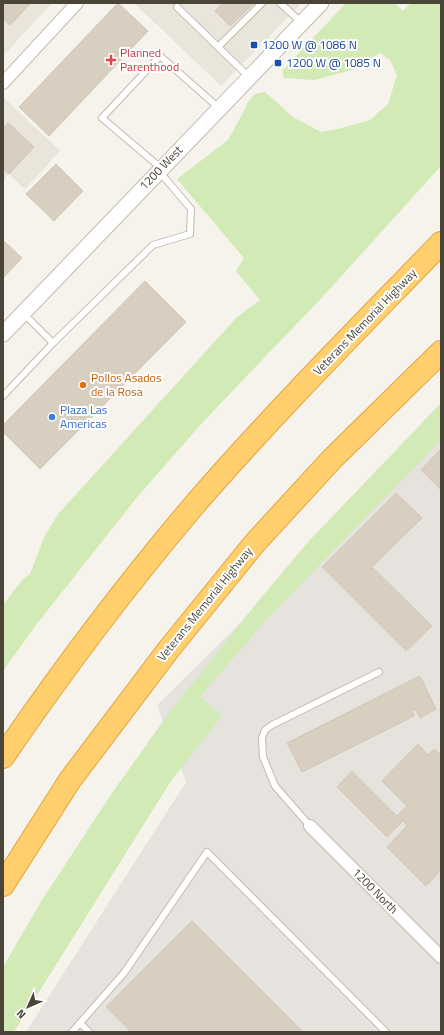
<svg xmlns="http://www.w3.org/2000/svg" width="444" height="1035" font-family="'Titillium Web',sans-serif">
<rect width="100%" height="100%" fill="#f6f3ec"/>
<g fill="#eae5da">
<polygon points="3,3 52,3 3,56"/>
<polygon points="134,3 302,3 221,86"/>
<polygon points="3,97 60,151 25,189 9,174 3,180"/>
</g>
<polygon fill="#e6e2dd" points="441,425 441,1032 26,1032 186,782 157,705"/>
<g fill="#d2eab5">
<polygon points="346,3 395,3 403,11 411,3 441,3 441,166 316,304 262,360 203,422 138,496 36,625 3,671 3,605 22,580 30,574 45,535 59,513 237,317 260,300 236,271 244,258 177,179 228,140 242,115 248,102 255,94 265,92 293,117 321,132 338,129 370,120 388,104 397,75 390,60 380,53 352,70 314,80 284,78 282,71"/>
<polygon points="441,403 441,440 264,622 200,697 222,716 171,781 14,1032 3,1032 3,967 42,900 112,793 169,713 259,600 309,541"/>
</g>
<g fill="#d8cfc1" stroke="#d3c7b4">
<polygon points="3,3 30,3 30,4 10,25 3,19 3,7 4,6"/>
<polygon points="118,3 148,31 49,136 19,107"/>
<polygon points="221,3 254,3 230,26 215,11 222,4"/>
<polygon points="8,123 34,147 9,174 3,169 3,129"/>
<polygon points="56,164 83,191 54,221 26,194"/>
<polygon points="3,240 22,258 3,278"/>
<polygon points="145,281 186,322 40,469 3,432 3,425"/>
<polygon points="440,450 441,451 441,490 421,470"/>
<polygon points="396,493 422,518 372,567 432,626 406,651 322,567"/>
<polygon points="420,676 436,709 420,718 415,709 412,710 414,716 302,772 287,743"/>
<polygon points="418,744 428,755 434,749 441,755 441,870 426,886 387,847 407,826 403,821 387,837 337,787 352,771 397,816 407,806 382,781"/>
<polygon points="192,921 303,1032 131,1032 106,1007"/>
</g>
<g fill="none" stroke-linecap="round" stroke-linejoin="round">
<defs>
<g id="service">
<polyline points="280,3 301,22"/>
<polyline points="177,7 249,77"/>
<polyline points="218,47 262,3"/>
<polyline points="161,168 102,118 160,56 219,108"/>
<polyline points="23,313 53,343"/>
<polyline points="3,396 53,343 153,245 190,234 191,209 159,171"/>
<polyline points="310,826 275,786 263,757 262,738 265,730 272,725 379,672"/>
<polyline points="80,1023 89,1032"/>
<polyline points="72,1032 124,973 207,852 386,1032"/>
</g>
<g id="minor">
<polyline points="3,83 77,3"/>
<polyline points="310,826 441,957"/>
</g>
<polyline id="tertiary" points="3,334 321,3"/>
<g id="motorway">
<path d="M3,757C63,669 127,584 196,503C274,413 358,329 441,243"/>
<polyline points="3,885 70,780 169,649 254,544 332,459 441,352"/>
</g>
</defs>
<use href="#service" stroke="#c2bbae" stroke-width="8"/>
<use href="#minor" stroke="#c2bbae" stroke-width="14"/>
<use href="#tertiary" stroke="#c2bbae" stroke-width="17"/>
<use href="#motorway" stroke="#e0a43c" stroke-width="24"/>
<use href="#service" stroke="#fff" stroke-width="6"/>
<use href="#minor" stroke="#fff" stroke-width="12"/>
<use href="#tertiary" stroke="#fff" stroke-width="15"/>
<use href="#motorway" stroke="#ffcf6e" stroke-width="22"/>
</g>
<g fill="#1a4fb4" stroke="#fff" stroke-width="1.5">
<rect x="250" y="41" width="8" height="8" rx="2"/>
<rect x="274" y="59" width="8" height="8" rx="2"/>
</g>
<path fill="#e0444e" stroke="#fff" stroke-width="1.5" d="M109 54h4v4h4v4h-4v4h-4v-4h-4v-4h4z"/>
<circle fill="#e8710a" stroke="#fff" stroke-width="1.5" cx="83" cy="385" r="4"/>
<circle fill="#3f7fe0" stroke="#fff" stroke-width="1.5" cx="52" cy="417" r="4"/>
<g text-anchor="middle" stroke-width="4" stroke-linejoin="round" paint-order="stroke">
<g font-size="12" fill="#164399" stroke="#fff" text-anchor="start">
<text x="262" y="49">1200 W @ 1086 N</text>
<text x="286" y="67">1200 W @ 1085 N</text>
</g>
<g font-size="12" fill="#be3a42" stroke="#fff" text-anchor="start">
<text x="120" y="57">Planned<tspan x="120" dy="14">Parenthood</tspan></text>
</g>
<g font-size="12" fill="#4b4439" stroke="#fff">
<text transform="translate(161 168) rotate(-46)" y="4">1200 West</text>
<text transform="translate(365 322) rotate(-46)" y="4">Veterans Memorial Highway</text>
<text transform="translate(205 604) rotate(-51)" y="4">Veterans Memorial Highway</text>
<text transform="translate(375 891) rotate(45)" y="4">1200 North</text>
</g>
<g font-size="12" fill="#c56008" stroke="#fff" text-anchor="start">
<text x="91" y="382">Pollos Asados<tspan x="91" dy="14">de la Rosa</tspan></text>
</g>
<g font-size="12" fill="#366cbe" stroke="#fff" text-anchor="start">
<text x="60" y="414">Plaza Las<tspan x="60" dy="14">Americas</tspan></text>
</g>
</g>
<rect width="444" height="1035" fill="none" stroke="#4b4439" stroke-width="8"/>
<g transform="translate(28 1007) rotate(225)" stroke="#ffffff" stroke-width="3" paint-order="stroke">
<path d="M0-3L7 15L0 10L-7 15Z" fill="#4b4439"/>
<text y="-6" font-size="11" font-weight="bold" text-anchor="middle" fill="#4b4439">N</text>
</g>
</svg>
